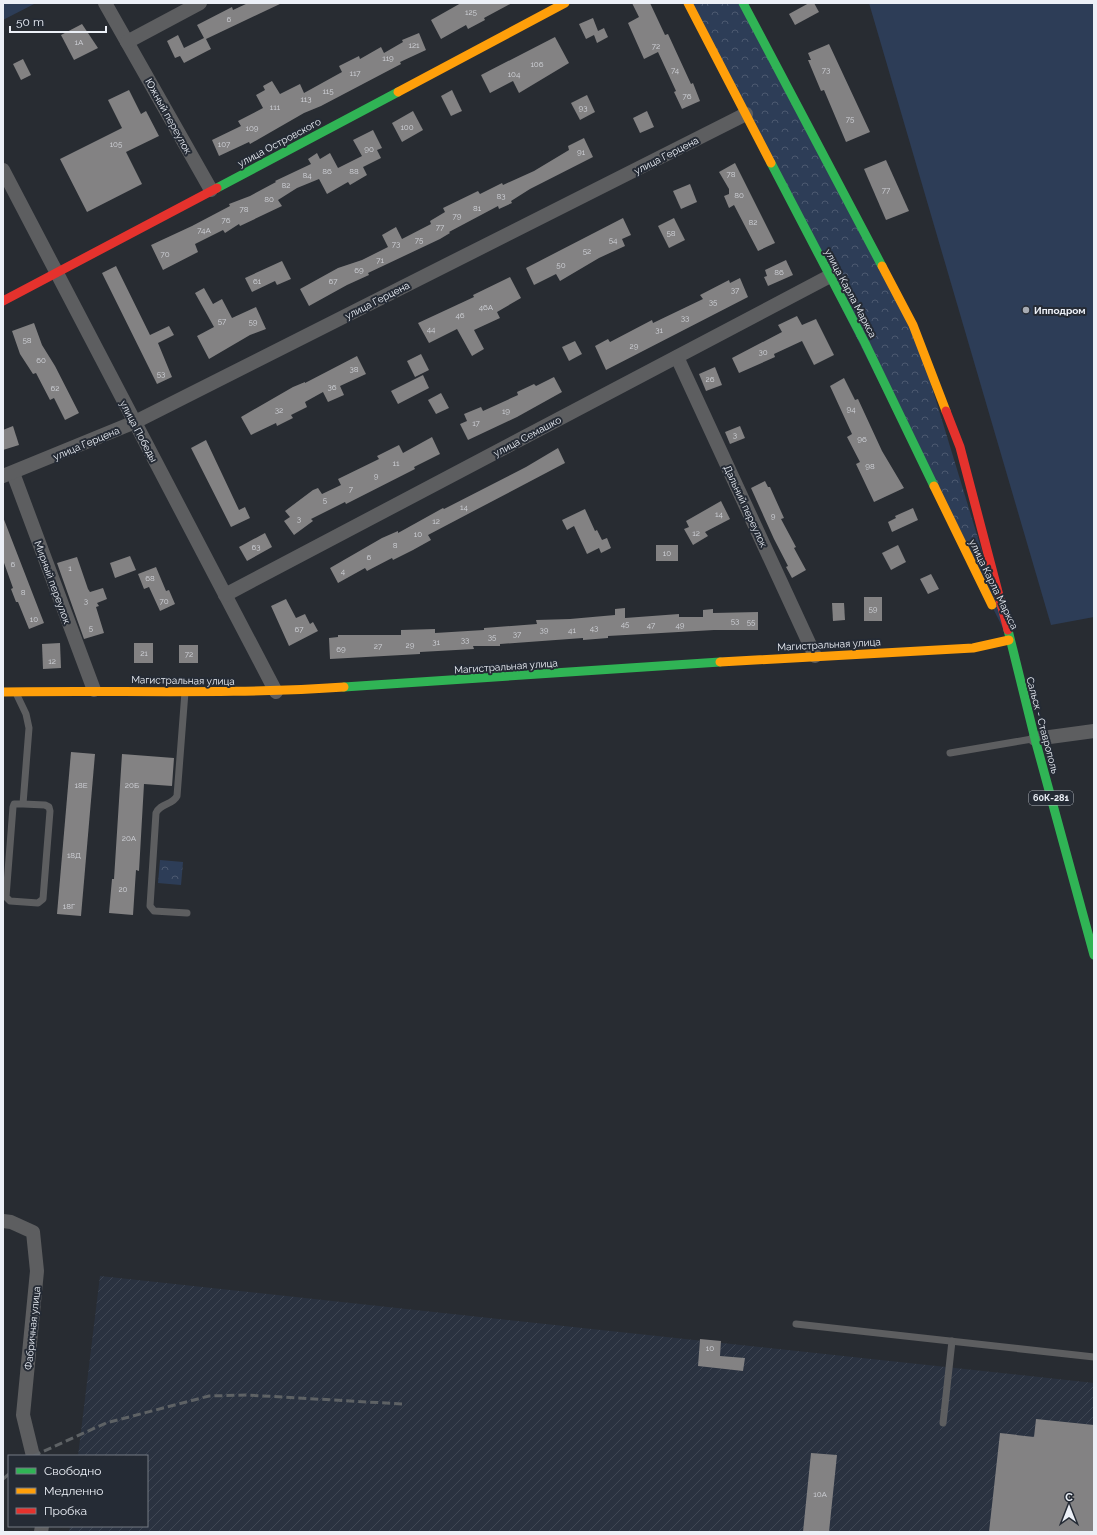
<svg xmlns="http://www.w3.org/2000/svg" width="1097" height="1535" font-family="Raleway,sans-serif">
<defs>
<pattern id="industrial-furrows" width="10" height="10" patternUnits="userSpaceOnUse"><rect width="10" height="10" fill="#2a3240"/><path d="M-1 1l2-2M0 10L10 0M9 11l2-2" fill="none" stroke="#3f4653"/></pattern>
<pattern id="forest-crowns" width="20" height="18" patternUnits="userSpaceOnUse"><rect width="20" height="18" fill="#2d3d57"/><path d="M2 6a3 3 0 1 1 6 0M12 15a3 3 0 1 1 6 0" fill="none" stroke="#4c5970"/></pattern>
</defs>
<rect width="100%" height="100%" fill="#282c32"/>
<polygon fill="url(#industrial-furrows)" points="100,1276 1094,1383 1094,1532 69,1532 70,1526 147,1526 147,1456 78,1456"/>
<g fill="url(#forest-crowns)">
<polygon points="688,3 743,3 913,325 1009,640"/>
<polygon points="160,860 183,862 181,885 158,883"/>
</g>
<g fill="#2d3d57">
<polygon points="3,3 36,3 3,20"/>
<polygon points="869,3 1094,3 1094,617 1051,625"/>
</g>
<g fill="#838283">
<polygon points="248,3 282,3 206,39 211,49 184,63 180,56 175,58 167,41 178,35 184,48 204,38 197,25 232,7 233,10"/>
<polygon points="461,3 512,3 484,18 485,20 468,29 466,25 441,39 431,20"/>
<polygon points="632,3 650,3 665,35 668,34 691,84 693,83 700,101 682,109 674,92 676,91 658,52 644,59 628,23 639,17"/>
<polygon points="809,3 814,3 819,12 795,25 789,14"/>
<polygon points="593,18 598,31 604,28 608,37 597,43 594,35 586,39 579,24"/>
<polygon points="82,24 98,48 74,60 61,35"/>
<polygon points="419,33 426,50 400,62 401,64 321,106 304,113 250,144 249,142 219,156 212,140 241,126 238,121 263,108 256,95 265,90 263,86 272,81 280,94 300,84 304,93 342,72 339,66 359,56 360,59 381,47 384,53 403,42 402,40"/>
<polygon points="555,37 569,63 519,93 513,81 490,93 481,75"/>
<polygon points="829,44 870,132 846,142 824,90 821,91 808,60 811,60 808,53"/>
<polygon points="23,59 31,75 21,80 13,64"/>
<polygon points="129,90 141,114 146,111 159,136 126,152 142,184 87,212 60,159 122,128 108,100"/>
<polygon points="452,90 462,111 451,116 441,96"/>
<polygon points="587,95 595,112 580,120 571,103"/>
<polygon points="413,111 423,130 402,142 392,123"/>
<polygon points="647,111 654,127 640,133 633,118"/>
<polygon points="373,130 382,148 377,150 381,158 363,167 367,175 350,185 348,182 327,194 319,179 297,188 278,200 282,206 240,226 239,224 225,233 223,230 195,244 198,252 163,270 151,245 192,226 230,206 229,204 250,196 276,182 275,181 311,164 308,159 317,153 320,159 330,153 338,168 362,156 353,140"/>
<polygon points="584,138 593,157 530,189 511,201 512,203 499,209 498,206 449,232 450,233 440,239 368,273 369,275 347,285 309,306 300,289 338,268 362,260 388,247 382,235 396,227 402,239 431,224 430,221 445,212 443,208 478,191 480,194 502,183 503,185 534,171 569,150 568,146"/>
<polygon points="886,160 909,211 886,220 864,169"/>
<polygon points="735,163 775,243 758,251 734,205 729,208 724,196 729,194 729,189 719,172"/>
<polygon points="690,184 697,202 681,209 673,191"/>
<polygon points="623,218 631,235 622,239 625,246 599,258 560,281 556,274 534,285 526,268"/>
<polygon points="674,218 685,240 669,248 658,226"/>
<polygon points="786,260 793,275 768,286 764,277 767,276 765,270"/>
<polygon points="282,261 291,279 277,285 275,281 252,292 245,278"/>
<polygon points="116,266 150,335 169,326 174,335 158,343 172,377 157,384 102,273"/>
<polygon points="510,277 521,298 497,312 500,318 474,330 484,349 472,356 457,329 429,343 418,323 474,297 473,295"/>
<polygon points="740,278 748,297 606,370 595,346 608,339 610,342 652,320 653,323 703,299 700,295 729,280 730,283"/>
<polygon points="204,288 213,304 222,299 232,318 256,307 266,329 250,335 209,359 197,336 214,327 195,293"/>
<polygon points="797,316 802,325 816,319 834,355 814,365 802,341 774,354 775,357 739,373 732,358 782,332 778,325"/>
<polygon points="34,323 42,345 55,366 79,413 65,420 54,398 50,400 36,373 33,374 20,354 12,331"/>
<polygon points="575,341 582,354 569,361 562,347"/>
<polygon points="421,354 429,370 415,377 407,361"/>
<polygon points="357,356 366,374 340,386 344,395 328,402 323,392 305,402 307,407 291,415 293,418 277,426 276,423 251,435 241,417 293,387 305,382 305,383"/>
<polygon points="715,367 722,385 706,391 699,374"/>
<polygon points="423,375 429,388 398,404 391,391"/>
<polygon points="554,377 562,392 517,417 468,440 460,424 467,421 464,414 481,407 483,411 518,395 517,392 534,384 536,386"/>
<polygon points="844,378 855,400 858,399 882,451 904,488 874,502 856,464 860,462 847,437 852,434 830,386"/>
<polygon points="441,393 449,408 436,414 428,400"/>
<polygon points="13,426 19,445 3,450 3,430"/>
<polygon points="740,426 745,438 730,444 725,432"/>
<polygon points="432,437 440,454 414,467 415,469 346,504 345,502 311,519 313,521 294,535 284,521 290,517 285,511 313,490 318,488 322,494 341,485 338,479 379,459 377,456 399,445 403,453"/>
<polygon points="206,440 239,510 245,507 250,518 231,527 191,448"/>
<polygon points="558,448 565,463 428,535 431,540 413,550 393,560 392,558 367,571 365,568 338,583 330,568 382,538 398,531 398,533 443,508 444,509 526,467"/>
<polygon points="765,481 768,487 770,487 784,518 781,519 796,547 794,548 806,570 792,578 786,567 788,566 774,539 751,488"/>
<polygon points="721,501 730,519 705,532 708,536 693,545 684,529 689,527 686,521"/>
<polygon points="913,508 918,520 892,532 888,522 896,518 895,516"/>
<polygon points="585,509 595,531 597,530 602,540 607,538 611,548 601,553 599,548 587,554 574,526 567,530 562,520"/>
<polygon points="3,517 44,623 29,629 18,602 16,602 11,589 13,588 3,560"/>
<polygon points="265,533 272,547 247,561 239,547"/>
<rect x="656" y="545" width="22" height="16"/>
<polygon points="898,545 906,562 891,570 882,553"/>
<polygon points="130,556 136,570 115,578 110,563"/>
<polygon points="77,557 88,589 90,592 103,588 107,599 97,603 99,606 96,607 104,633 84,639 57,563"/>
<polygon points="156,567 166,591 169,590 175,604 160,611 149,587 144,589 138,574"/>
<polygon points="931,574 939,589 928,594 920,579"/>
<rect x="864" y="597" width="18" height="24"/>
<polygon points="286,599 296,618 305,614 310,624 313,622 318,631 289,646 271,606"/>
<polygon points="832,603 844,603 845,620 833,621"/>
<polygon points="625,608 625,618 679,614 679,617 703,617 703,610 713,609 713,613 758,612 758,630 714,630 608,636 608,638 583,640 583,638 500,644 500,646 473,646 474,649 420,652 420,654 330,659 329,638 338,637 338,635 401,635 401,630 435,629 435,633 484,630 484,628 537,624 536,620 570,619 615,615 615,609"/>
<polygon points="60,643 61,668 43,669 42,644"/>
<rect x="134" y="643" width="19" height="20"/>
<rect x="179" y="645" width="19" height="18"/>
<polygon points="71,752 95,754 81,916 57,914"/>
<polygon points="122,754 174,758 172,786 144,784 139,871 136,870 133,915 109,913 112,879 114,879"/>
<polygon points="700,1339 721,1341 720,1356 745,1358 743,1371 698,1366"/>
<polygon points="1036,1419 1094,1425 1094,1532 989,1532 1000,1433 1034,1437"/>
<polygon points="811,1453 837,1455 829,1532 803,1532"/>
</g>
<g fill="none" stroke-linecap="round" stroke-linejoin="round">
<g stroke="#5d5e60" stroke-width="7">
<path d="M185,692L177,796C173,805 160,803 156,813L150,906L154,911L187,913"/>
<polyline points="16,693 26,714 29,728 23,804 45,805 49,807 50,811 43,899 38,903 10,901 6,897 13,807 14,804 23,804"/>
<polyline points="950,753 1032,739"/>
<polyline points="796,1324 1094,1357"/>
<polyline points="943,1423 952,1341"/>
</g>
<g stroke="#5d5e60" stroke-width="14">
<polyline points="105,3 211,190"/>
<polyline points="127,42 200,3"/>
<polyline points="3,170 276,692"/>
<polyline points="677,357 815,656"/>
<polyline points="13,473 94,690"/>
<polyline points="3,476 135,422 746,114"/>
<polyline points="225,595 830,276"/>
<polyline points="1035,739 1094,731"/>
<polyline points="3,1221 11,1222 33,1232 37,1271 23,1415 33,1456"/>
<polyline points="41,1532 42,1526"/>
</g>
<g stroke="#30b455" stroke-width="9">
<polyline points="743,3 882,266"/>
<polyline points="771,163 865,343 934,486"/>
<polyline points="217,188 398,92"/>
<polyline points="1008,630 1035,739 1094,955"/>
<polyline points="344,687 720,662"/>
</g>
<g stroke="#ff9f0a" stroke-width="9">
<polyline points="688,3 771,163"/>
<polyline points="398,92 565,3"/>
<polyline points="882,266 913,325 946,411"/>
<polyline points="934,486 992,605"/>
<polyline points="720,662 973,648 1009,640"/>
<path d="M3,692C117,690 231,695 344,687"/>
</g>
<g stroke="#e5322d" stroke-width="9">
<polyline points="3,301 217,188"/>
<polyline points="946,411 960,447 1008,630"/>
</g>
<g stroke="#5e6265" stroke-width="3" stroke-dasharray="8 4" stroke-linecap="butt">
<polyline points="33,1456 106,1423 209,1396 247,1395 402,1404"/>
<polyline points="3,1479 9,1474"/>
</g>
</g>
<circle fill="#a7abb2" stroke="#252b35" stroke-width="1.5" cx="1026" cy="310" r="4"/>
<g text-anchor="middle" stroke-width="4" stroke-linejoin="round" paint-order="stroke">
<g font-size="8" fill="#d2d4da">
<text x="471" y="15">125</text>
<text x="229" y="22">6</text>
<text x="79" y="45">1А</text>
<text x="414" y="48">121</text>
<text x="656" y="49">72</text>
<text x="388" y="61">119</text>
<text x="537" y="67">106</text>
<text x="675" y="73">74</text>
<text x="826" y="73">73</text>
<text x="355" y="76">117</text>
<text x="514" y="77">104</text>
<text x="328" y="94">115</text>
<text x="687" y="99">76</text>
<text x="306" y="102">113</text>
<text x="275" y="110">111</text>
<text x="583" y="111">93</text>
<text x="850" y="122">75</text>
<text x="407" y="130">100</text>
<text x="252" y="131">109</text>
<text x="116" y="147">105</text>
<text x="224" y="147">107</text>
<text x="369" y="152">90</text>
<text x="581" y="155">91</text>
<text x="327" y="174">86</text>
<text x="354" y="174">88</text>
<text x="731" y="177">78</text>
<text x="307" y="178">84</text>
<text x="286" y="188">82</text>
<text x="886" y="193">77</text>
<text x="739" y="198">80</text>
<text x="501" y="199">83</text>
<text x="269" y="202">80</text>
<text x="477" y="211">81</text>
<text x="244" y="212">78</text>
<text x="457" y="219">79</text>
<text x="226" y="223">76</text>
<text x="753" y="225">82</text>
<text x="440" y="230">77</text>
<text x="204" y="233">74А</text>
<text x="671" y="236">58</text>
<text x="419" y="243">75</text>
<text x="613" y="243">54</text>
<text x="396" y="247">73</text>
<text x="587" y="254">52</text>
<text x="165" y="257">70</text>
<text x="380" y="263">71</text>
<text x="561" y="268">50</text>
<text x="359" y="273">69</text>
<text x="779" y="275">86</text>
<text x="257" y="284">61</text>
<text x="333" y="284">67</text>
<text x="735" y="293">37</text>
<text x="713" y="305">35</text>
<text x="486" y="310">46А</text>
<text x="460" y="318">46</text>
<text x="685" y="321">33</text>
<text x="222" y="324">57</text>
<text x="253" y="325">59</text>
<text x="431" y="332">44</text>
<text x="659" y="333">31</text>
<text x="27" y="343">58</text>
<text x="634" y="349">29</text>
<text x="763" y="355">30</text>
<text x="41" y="363">60</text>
<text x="354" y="372">38</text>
<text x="161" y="377">53</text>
<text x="710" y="382">26</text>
<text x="332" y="390">36</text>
<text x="55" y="391">62</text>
<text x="851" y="412">94</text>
<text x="279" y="413">32</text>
<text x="506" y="414">19</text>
<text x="476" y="426">17</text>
<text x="735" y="438">3</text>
<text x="862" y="442">96</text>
<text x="396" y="466">11</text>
<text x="870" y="469">98</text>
<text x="376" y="479">9</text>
<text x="351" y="492">7</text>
<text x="325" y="503">5</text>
<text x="464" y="510">14</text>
<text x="719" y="517">14</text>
<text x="773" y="519">9</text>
<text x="299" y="522">3</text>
<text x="436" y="524">12</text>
<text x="696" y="536">12</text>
<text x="418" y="537">10</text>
<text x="395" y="548">8</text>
<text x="256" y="550">63</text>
<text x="667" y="556">10</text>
<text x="369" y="560">6</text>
<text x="13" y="567">6</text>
<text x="70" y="571">1</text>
<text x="343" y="574">4</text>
<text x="150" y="581">68</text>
<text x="23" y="595">8</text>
<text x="86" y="604">3</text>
<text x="164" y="604">70</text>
<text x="873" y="612">59</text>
<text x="34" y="622">10</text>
<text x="735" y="624">53</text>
<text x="751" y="625">55</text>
<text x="625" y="627">45</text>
<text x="651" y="628">47</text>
<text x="680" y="628">49</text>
<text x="91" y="631">5</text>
<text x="594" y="631">43</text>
<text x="299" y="632">67</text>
<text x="544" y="633">39</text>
<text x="572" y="633">41</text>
<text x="517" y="637">37</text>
<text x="492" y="640">35</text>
<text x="465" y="643">33</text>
<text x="436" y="645">31</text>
<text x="410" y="648">29</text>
<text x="378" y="649">27</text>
<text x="341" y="652">69</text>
<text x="144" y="656">21</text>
<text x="189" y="657">72</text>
<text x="52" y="664">12</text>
<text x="81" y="788">18Е</text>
<text x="132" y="788">20Б</text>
<text x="129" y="841">20А</text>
<text x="74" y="858">18Д</text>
<text x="123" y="892">20</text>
<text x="69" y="909">18Г</text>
<text x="710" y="1351">10</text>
<text x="820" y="1497">10А</text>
</g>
<rect fill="#252b35" stroke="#b0b5bd" stroke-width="1" x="1029" y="791" width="44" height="14" rx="3"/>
<g font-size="9" font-weight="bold" fill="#ecf0f7">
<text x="1051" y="801">60К-281</text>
</g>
<g font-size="10" fill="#ecf0f7" stroke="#252b35">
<text transform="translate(169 116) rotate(61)" y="4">Южный переулок</text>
<text transform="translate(279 142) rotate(-28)" y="4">улица Островского</text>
<text transform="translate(666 155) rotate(-27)" y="4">улица Герцена</text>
<text transform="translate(851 293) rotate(62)" y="4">улица Карла Маркса</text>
<text transform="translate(377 300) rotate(-27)" y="4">улица Герцена</text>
<text transform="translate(139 431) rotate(62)" y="4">улица Победы</text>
<text transform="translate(527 436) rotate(-28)" y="4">улица Семашко</text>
<text transform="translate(86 443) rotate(-23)" y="4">улица Герцена</text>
<text transform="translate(746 506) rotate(65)" y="4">Дальний переулок</text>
<text transform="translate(53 582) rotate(70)" y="4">Мирный переулок</text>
<text transform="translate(994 584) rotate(64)" y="4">улица Карла Маркса</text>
<text transform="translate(829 644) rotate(-3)" y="4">Магистральная улица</text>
<text transform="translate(506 666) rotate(-4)" y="4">Магистральная улица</text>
<text transform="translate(183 680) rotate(1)" y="4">Магистральная улица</text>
<text transform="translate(1043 725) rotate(75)" y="4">Сальск - Ставрополь</text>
<text transform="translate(32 1328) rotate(-84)" y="4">Фабричная улица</text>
</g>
<g font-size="10" font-weight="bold" fill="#ecf0f7" stroke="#252b35" text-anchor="start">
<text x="1034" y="314">Ипподром</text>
</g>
</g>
<rect width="1097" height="1535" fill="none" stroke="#ecf0f7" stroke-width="8"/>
<rect x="8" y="1455" width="140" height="72" fill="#252b35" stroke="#757a83"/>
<rect x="16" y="1468" width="20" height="6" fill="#30b455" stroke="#757a83"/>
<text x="44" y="1475" font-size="12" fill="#ecf0f7">Свободно</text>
<rect x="16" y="1488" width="20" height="6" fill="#ff9f0a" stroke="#757a83"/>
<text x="44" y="1495" font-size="12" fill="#ecf0f7">Медленно</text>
<rect x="16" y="1508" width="20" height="6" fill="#e5322d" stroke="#757a83"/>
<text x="44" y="1515" font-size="12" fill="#ecf0f7">Пробка</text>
<g transform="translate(1069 1507)" stroke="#252b35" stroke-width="3" paint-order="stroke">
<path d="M0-3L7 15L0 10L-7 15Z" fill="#ecf0f7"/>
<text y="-6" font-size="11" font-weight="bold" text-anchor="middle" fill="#ecf0f7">С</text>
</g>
<path d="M10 26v6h96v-6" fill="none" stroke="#ecf0f7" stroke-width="2"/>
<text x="16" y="26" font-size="12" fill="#ecf0f7" stroke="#252b35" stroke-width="3" paint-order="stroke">50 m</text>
</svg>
